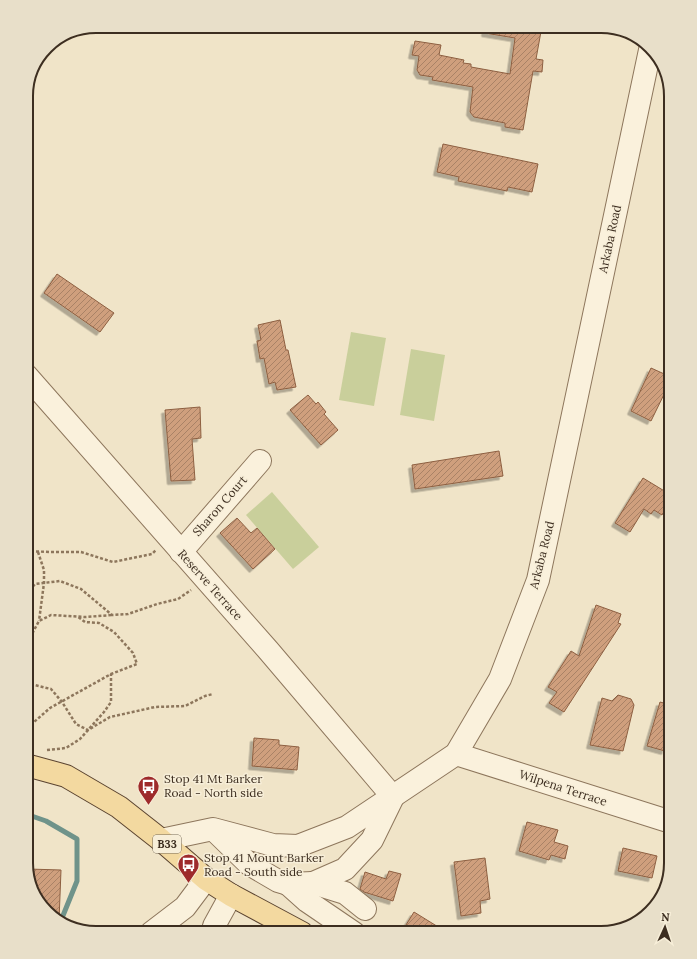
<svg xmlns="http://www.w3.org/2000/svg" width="697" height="959" font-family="Lora,serif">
<defs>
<pattern id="building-hatch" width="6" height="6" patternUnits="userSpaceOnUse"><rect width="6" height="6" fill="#cf9f7d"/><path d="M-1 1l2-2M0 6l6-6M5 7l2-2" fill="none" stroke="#a98266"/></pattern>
<filter id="shadow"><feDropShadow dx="-3.5" dy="3.5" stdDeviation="0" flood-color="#0004"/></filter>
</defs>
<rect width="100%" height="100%" fill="#f0e4c8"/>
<g fill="#c9cf9b">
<polygon points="351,332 386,338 374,406 339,400"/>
<polygon points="411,349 445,355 434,421 400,415"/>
<polygon points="272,492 319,547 293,569 246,515"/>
</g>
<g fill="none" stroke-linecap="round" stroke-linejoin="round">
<polyline stroke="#6f938a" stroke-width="5" points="26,814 46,821 77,839 77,881 60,923"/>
</g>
<g fill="url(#building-hatch)" stroke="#8d5f41" filter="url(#shadow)">
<polygon points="486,26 542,26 536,59 543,60 542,72 533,71 523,130 505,127 505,123 474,117 470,112 473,87 432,80 433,77 420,75 417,70 419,56 412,55 415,41 441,45 439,55 464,60 463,63 471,64 471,67 510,74 515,38 485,33"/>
<polygon points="443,144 538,164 532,192 508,187 507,191 458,181 459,177 437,172"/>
<polygon points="57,274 114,313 100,332 44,293"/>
<polygon points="280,320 286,350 288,350 296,387 277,390 275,382 269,384 264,358 260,359 257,341 261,340 258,325"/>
<polygon points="651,368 671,377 671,380 651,421 631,411"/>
<polygon points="308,395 316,404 318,402 326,412 324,414 338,430 321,445 290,410"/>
<polygon points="200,407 201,438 192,439 195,480 171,481 165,410"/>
<polygon points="499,451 503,476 415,489 412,465"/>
<polygon points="643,478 671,495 671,500 662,515 654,510 651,514 644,509 630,532 615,523"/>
<polygon points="237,518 251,533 257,528 275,549 253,569 220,533"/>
<polygon points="596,605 621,614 618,623 621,624 564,712 549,703 557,692 548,687 571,651 579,656"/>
<polygon points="618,695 631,699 634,705 623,751 590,745 602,698 612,701"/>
<polygon points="660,702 671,705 671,742 668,741 665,751 647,746"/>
<polygon points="254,738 279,740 279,745 299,747 297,770 252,766"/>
<polygon points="527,822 558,830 554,842 568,846 565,859 551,855 549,860 519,851"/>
<polygon points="623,848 657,856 652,878 618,871"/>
<polygon points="485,858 490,899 480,901 481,913 461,916 454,862"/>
<polygon points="28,869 61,870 59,921 36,898"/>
<polygon points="389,871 401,874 393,901 364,892 360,889 365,872 386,879"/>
<polygon points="414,912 448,933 401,933"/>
</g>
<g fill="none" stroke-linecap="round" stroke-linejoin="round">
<defs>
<g id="minor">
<polyline points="26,375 268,650 393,797 372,840 345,869 313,883"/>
<polyline points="181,552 260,461"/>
<polyline points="456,754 671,822"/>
<polyline points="214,830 249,864 278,881 288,884 313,883 345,893 365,909"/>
<polyline points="161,840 213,829 273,845 298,846 347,827 456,754 500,679 538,580 650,50"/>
<polyline points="288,884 307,901 354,933"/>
<polyline points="151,933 185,907 206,879"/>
<polyline points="216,933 214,926 231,895"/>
</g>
<polyline id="major" points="26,765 66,776 119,807 161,840 206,879 231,895 302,933"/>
</defs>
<use href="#minor" stroke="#8d765c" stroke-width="24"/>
<use href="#major" stroke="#5b4430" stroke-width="24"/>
<g stroke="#8d765c" stroke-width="2.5" stroke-dasharray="3 2" stroke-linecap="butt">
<polyline points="26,551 50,552 81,552 113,562 152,554 156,550"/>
<polyline points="38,552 44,570 44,583 39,621"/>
<polyline points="26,594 35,584 60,581 81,589 112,615 128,614 157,604 178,599 191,590"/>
<polyline points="26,645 31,643 33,632 39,621 51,615 85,617 112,615"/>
<polyline points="26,683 51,689 62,702 76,724 88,730 110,717 155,707 185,706 205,696 213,694"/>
<polyline points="26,727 34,722 50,708 111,674 137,664 133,653 114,632 99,623 85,622 77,616"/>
<polyline points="47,750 66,748 80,739 104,712 111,702 111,674"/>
</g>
<use href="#minor" stroke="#faf1dc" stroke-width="22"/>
<use href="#major" stroke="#f3d9a0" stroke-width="22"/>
</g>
<defs>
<symbol id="bus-pin" viewBox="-11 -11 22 30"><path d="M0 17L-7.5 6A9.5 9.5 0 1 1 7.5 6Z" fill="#9e2a2b" stroke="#f7eed8"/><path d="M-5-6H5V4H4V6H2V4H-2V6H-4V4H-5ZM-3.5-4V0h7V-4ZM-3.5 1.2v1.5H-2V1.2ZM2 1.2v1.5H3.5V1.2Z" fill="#fff"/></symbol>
</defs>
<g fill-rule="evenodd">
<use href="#bus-pin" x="136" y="774" width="25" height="34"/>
<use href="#bus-pin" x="176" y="852" width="25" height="34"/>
</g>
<g text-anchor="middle" stroke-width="3" stroke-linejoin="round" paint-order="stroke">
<rect fill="#f7eed8" stroke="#756857" stroke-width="1" x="153" y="835" width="28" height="18" rx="3"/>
<g font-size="11" font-weight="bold" fill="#3d2e20">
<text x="167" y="848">B33</text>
</g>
<g font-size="12" fill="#3d2e20" stroke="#f7eed8">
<text transform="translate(610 239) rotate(-78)" y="4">Arkaba Road</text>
<text transform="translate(220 506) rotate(-49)" y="4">Sharon Court</text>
<text transform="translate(542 555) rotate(-76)" y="4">Arkaba Road</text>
<text transform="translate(210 585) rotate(48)" y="4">Reserve Terrace</text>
<text transform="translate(563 788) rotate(18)" y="4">Wilpena Terrace</text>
</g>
<g font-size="12" fill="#3d2e20" stroke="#f7eed8" text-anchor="start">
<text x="164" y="783">Stop 41 Mt Barker<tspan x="164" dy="14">Road - North side</tspan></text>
<text x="204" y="862">Stop 41 Mount Barker<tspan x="204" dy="14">Road - South side</tspan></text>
</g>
</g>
<path d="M0 0H697V959H0ZM96 33H601A63 63 0 0 1 664 96V863A63 63 0 0 1 601 926H96A63 63 0 0 1 33 863V96A63 63 0 0 1 96 33Z" fill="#e8dfc9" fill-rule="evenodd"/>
<path fill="none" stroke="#3d2e20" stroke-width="2" d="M96 33H601A63 63 0 0 1 664 96V863A63 63 0 0 1 601 926H96A63 63 0 0 1 33 863V96A63 63 0 0 1 96 33Z"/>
<g transform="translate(665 927) rotate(3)" stroke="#f7eed8" stroke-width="3" paint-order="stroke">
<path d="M0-3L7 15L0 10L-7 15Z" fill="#3d2e20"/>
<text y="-6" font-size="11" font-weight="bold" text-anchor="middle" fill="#3d2e20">N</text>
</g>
</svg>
